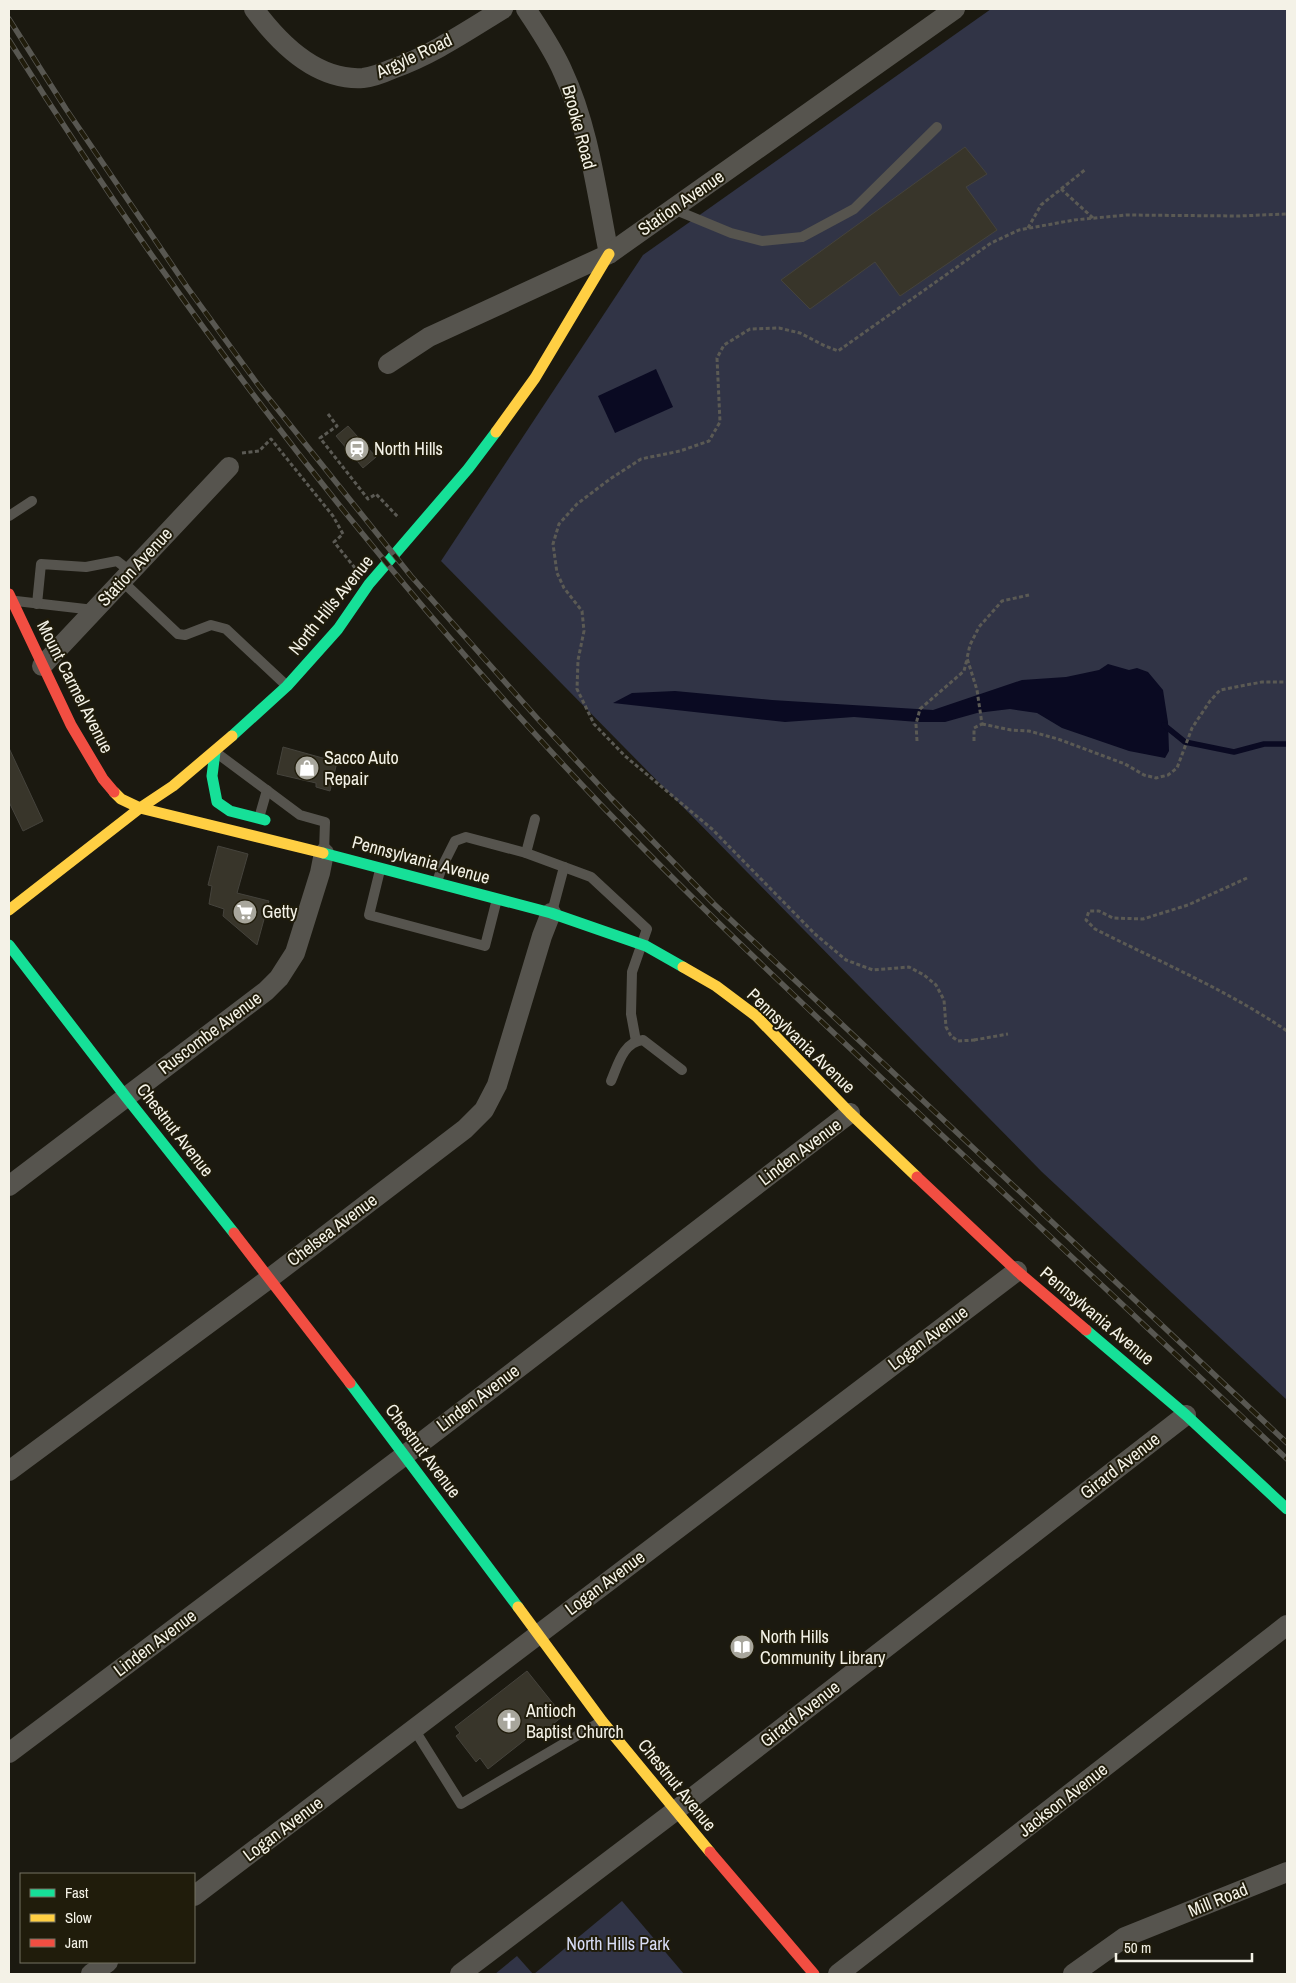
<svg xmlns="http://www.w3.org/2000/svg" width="1296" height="1983" font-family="'Archivo Narrow',sans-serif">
<rect width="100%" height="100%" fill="#1b1910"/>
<g fill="#313446">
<polygon points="991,9 1287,9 1287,1400 1042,1172 441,561 643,255"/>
<polygon points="622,1901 684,1974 534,1974"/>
<polygon points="517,1956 533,1974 495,1974"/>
</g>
<g fill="#0a0a22">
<polygon points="656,369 673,407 615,433 598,396"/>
<polygon points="1108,664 1129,670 1137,668 1148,672 1163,690 1168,722 1169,751 1165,758 1129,751 1062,728 1037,713 1010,709 977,713 945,722 918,722 854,717 785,722 613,703 632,693 675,691 772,700 933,710 1022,680 1066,677 1099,670"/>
</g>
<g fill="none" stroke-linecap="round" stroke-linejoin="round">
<polyline stroke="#0a0a22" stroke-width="5.5" points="1164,725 1185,742 1234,752 1264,744 1287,744"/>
</g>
<g fill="#38352a" stroke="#45433c">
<polygon points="965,147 987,174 966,187 997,230 900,296 875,262 810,309 781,280"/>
<polygon points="348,426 376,457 363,468 336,436"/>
<polygon points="283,747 337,762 330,791 316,787 316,783 277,774"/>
<polygon points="9,748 43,821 23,831 9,802"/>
<polygon points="218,846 248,854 237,893 269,901 257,945 223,916 224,909 209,904 212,886 208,885"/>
<polygon points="527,1671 563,1716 538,1736 535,1732 488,1769 480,1758 476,1762 456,1736 460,1733 455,1727"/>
</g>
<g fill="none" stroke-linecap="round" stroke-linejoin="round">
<g stroke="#5b5a54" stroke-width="3" stroke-dasharray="4 2.5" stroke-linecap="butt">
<polyline points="1061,189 1093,218"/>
<polyline points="1028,228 1041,205 1086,169"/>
<polyline points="328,414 337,426 320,438 368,499 376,494 399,518"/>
<polyline points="242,453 259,451 271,439 333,516 343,534 334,542 355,568"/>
<polyline points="982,724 1011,730 1029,731 1058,739 1125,764 1144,775 1156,778 1168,775 1177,768 1192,728 1210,701 1220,690 1262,682 1287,682"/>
<polyline points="917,741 916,724 920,709 964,671 967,659"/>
<polyline points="974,741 974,728 982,724 977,690 967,658 970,645 979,627 1002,601 1029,595"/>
<path d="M1247,878L1188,905L1143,919L1113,918L1099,911H1089L1086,920L1095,929C1160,962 1227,990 1287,1031"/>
<polyline points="974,1040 1008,1034"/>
<polyline points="975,1040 958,1041 951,1036 946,1027 944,1000 936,985 924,975 909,967 873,970 846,960 815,934 712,829 625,756 594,724 577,689 578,660 584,631 582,611 564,588 557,573 553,544 559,524 577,504 610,479 641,459 680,451 709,441 720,422 717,358 724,345 750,329 779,328 800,333 823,345 838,351 991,243 1019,230 1074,220 1126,215 1238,216 1287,214"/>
</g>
<g stroke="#56544e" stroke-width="10">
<polyline points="673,209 731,233 762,241 802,237 854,209 937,127"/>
<polyline points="9,516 32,501"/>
<polyline points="122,581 178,634 185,635 211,625 226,629 287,686"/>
<polyline points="16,601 94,610"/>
<polyline points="37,604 41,564 86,567 117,561 131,572"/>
<polyline points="218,754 300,815 325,822 324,852"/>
<polyline points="259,818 267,790"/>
<polyline points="526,853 535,819"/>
<polyline points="564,867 591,877 647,929 632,972 631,1014 636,1041"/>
<polyline points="380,870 369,915 485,946 497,899"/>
<polyline points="437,882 442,867 455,841 466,837 526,853 564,867 552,912"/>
<path d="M611,1081C618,1065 623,1042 643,1040L682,1070"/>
<polyline points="414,1729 461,1804 602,1721"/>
</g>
<g stroke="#56544e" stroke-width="20">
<path d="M254,9C279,43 316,81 363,78C372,77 383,73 392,69C432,55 467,31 503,9"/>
<path d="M526,9C539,29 553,49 563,72C589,127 597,195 609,254"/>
<polyline points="388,364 429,337 609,254 955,9"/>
<polyline points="42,666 229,467"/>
<polyline points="9,1186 266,991 279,978 295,953 320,873 324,853"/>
<polyline points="9,1471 270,1278 465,1129 484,1110 497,1085 542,936 551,913"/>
<polyline points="9,1753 405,1455 850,1113"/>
<polyline points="194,1896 1017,1271"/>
<polyline points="91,1974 108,1962"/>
<polyline points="460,1974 675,1811 1186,1415"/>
<polyline points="838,1974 1287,1625"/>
<polyline points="1073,1974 1125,1937 1287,1872"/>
</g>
<g stroke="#16e098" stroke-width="11">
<polyline points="232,736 287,686 338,629 369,584 468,469 496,432"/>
<polyline points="215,752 212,776 217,802 230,811 265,820"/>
<polyline points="323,853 551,913 646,946 683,967"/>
<polyline points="9,945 126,1097 234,1233"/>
<polyline points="1086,1330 1186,1415 1287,1509"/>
<polyline points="350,1383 518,1607"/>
</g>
<g stroke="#ffcf43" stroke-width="11">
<polyline points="496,432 535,378 609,254"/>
<polyline points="114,792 121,799 140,808 323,853"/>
<polyline points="9,910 140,808 173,786 232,736"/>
<polyline points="683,967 716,986 756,1016 850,1113 917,1177"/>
<polyline points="518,1607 602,1721 710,1852"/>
</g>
<g stroke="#f24e42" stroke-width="11">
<polyline points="9,594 71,725 103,779 114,792"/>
<polyline points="917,1177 1017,1271 1086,1330"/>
<polyline points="234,1233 350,1383"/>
<polyline points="710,1852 814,1974"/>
</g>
<defs>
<g id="rail">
<polyline points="9,19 66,109 187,287 259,386 411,576 537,718 611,798 714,904 1287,1443"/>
<path d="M9,40C181,314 380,573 604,808C697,905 796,997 894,1090C1025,1213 1156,1336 1287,1459"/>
</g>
</defs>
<use href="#rail" stroke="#585751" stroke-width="5.5"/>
<use href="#rail" stroke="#201c0b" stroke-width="4" stroke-dasharray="11" stroke-linecap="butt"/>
</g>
<defs>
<symbol id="station-disc" viewBox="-11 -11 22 22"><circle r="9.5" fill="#a8a69c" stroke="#201c0b"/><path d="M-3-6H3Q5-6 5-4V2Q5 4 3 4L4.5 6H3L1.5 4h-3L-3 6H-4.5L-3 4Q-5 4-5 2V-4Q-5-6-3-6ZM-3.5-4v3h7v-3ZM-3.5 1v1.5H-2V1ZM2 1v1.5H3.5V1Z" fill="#fff"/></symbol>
<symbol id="shop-disc" viewBox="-11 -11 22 22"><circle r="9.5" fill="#a8a69c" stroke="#201c0b"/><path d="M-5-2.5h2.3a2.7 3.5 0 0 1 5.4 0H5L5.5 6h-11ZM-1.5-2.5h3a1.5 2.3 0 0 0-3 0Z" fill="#fff"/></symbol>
<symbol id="supermarket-disc" viewBox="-11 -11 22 22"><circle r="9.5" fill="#a8a69c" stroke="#201c0b"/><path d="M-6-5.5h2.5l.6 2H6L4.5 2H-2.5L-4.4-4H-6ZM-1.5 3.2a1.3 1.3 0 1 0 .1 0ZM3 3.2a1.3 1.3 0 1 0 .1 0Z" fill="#fff"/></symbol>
<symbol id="library-disc" viewBox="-11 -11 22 22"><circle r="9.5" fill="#a8a69c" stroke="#201c0b"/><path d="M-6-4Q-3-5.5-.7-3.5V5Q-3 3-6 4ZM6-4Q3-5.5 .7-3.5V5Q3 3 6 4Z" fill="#fff"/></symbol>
<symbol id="church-disc" viewBox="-11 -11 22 22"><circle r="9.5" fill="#a8a69c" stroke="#201c0b"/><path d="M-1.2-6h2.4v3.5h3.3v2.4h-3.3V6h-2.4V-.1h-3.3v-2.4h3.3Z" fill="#fff"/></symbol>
</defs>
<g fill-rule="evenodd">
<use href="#station-disc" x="343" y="435" width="28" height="28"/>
<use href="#shop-disc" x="293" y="754" width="28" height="28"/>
<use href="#supermarket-disc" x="231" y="898" width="28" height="28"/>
<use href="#library-disc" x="728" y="1633" width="28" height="28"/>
<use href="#church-disc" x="495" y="1707" width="28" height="28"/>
</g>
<g text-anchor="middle" stroke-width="4" stroke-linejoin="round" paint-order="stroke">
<g font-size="18" fill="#f4f2e7" stroke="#201c0b">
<text transform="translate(414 56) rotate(-25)" y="6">Argyle Road</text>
<text transform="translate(579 127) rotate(75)" y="6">Brooke Road</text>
<text transform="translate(681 203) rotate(-35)" y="6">Station Avenue</text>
<text transform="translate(135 567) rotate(-47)" y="6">Station Avenue</text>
<text transform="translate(331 605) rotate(-51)" y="6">North Hills Avenue</text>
<text transform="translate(75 687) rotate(63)" y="6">Mount Carmel Avenue</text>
<text transform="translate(421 860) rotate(15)" y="6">Pennsylvania Avenue</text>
<text transform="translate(210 1033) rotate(-37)" y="6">Ruscombe Avenue</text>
<text transform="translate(801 1041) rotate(44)" y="6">Pennsylvania Avenue</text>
<text transform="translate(175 1130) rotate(52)" y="6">Chestnut Avenue</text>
<text transform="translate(800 1152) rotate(-37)" y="6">Linden Avenue</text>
<text transform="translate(332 1230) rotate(-37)" y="6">Chelsea Avenue</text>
<text transform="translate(1097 1316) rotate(40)" y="6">Pennsylvania Avenue</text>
<text transform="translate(928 1338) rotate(-37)" y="6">Logan Avenue</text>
<text transform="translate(478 1398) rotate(-37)" y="6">Linden Avenue</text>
<text transform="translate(423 1451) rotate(53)" y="6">Chestnut Avenue</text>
<text transform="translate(1120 1466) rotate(-38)" y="6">Girard Avenue</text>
<text transform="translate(605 1583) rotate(-37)" y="6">Logan Avenue</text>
<text transform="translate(155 1643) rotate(-37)" y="6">Linden Avenue</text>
<text transform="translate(800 1714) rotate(-38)" y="6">Girard Avenue</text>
<text transform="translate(677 1785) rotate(51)" y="6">Chestnut Avenue</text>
<text transform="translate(1063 1800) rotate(-38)" y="6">Jackson Avenue</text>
<text transform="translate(283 1829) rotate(-37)" y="6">Logan Avenue</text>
<text transform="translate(1218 1900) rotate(-22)" y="6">Mill Road</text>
</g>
<g font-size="18" fill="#f4f2e7" stroke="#201c0b" text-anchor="start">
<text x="374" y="455">North Hills</text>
<text x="324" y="764">Sacco Auto<tspan x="324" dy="21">Repair</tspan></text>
<text x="262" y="918">Getty</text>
<text x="760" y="1643">North Hills<tspan x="760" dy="21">Community Library</tspan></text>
<text x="526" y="1717">Antioch<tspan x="526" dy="21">Baptist Church</tspan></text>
</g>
<g font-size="18" fill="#d9def7" stroke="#201c0b">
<text x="618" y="1950">North Hills Park</text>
</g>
</g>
<rect width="1296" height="1983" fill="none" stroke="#f4f2e7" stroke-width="20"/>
<rect x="20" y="1873" width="175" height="90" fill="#201c0b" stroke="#757263"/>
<rect x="30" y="1889" width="25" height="8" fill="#16e098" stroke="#757263"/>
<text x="65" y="1898" font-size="15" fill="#f4f2e7">Fast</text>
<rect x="30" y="1914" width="25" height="8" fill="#ffcf43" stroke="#757263"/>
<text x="65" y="1923" font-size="15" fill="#f4f2e7">Slow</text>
<rect x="30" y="1939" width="25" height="8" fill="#f24e42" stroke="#757263"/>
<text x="65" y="1948" font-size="15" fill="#f4f2e7">Jam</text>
<path d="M1116 1953v8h136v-8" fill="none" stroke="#f4f2e7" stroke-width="2.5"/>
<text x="1124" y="1953" font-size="15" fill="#f4f2e7" stroke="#201c0b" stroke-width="4" paint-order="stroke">50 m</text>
</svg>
